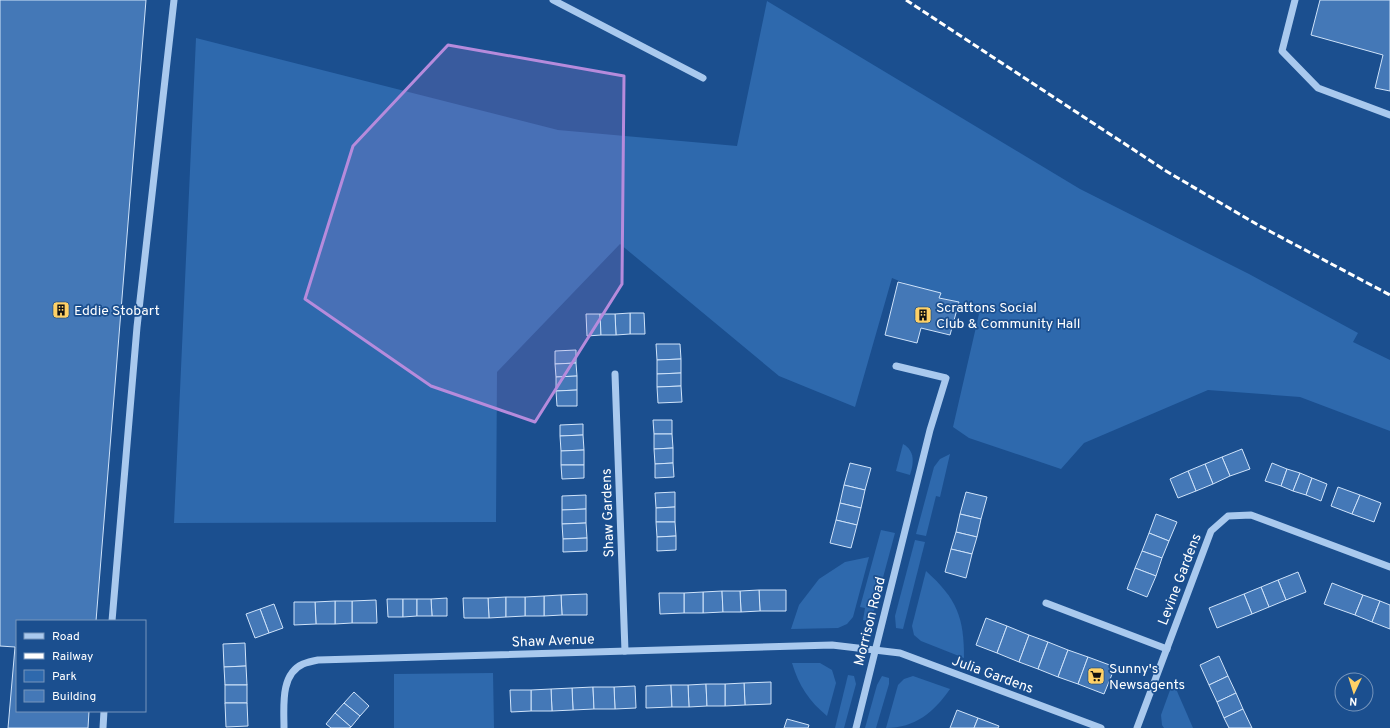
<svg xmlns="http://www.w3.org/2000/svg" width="1390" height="728" font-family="Overpass,sans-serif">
<rect width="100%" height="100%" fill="#1b4f8f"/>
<g fill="#2e69ad">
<polygon points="767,1 1080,189 1249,274 1358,333 1353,342 1390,360 1390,431 1300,397 1208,390 1084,443 1061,469 969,438 953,427 979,314 892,278 855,407 779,376 620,244 497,372 496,522 174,523 196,38 558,130 737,146"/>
<path d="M903,444C915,451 914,462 910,475L896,471Z"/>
<polygon points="950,454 940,497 936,496 926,536 916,534 934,467 940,459"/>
<polygon points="881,530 895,533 871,622 863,620 865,608 860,607"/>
<polygon points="915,540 925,542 903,629 896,628 895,616"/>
<polygon points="869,557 853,617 847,624 838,628 791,629 799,605 819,579 845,562"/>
<path d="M926,571C957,599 964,617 964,658L921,641L914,635L912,626Z"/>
<path d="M792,663H820L832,670L836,683L827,716C809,701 799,686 792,663Z"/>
<polygon points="493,673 494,728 394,728 394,674"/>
<polygon points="848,675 854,676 856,684 844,728 835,728"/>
<polygon points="882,676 889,678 889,684 876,728 865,728 877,685"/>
<path d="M913,676L950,689C934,712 915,728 886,728L898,685L904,679Z"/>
<polygon points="1173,682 1193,728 1164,728 1162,725 1161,715"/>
</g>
<g fill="#4478b7" stroke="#cfe3fa">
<polygon points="0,0 146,0 96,621 17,621 17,711 89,711 88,728 8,728 15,647 0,646"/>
<polygon points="1320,0 1390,0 1390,91 1375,88 1383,55 1311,35"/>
<polygon points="898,282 941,293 939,298 959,302 950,335 921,328 917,343 885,335"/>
<polygon points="630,313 644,313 645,334 630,334"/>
<polygon points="630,313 630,334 616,335 615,314"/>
<polygon points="586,314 600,314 601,335 587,336"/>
<polygon points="600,314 615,314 616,335 601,335"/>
<polygon points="656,344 680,344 681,359 657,360"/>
<polygon points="576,350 576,363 555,364 555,351"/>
<polygon points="681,359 681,373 657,374 657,360"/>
<polygon points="576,363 577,376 556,377 555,364"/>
<polygon points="681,373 681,386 657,387 657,374"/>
<polygon points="577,376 577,390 556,391 556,377"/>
<polygon points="681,386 682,402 658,403 657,387"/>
<polygon points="577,390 577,406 557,406 556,391"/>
<polygon points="653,420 672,420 672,434 654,434"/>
<polygon points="583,424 583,435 560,436 560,425"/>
<polygon points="654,434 672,434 673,448 654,449"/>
<polygon points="583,435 584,450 561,451 560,436"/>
<polygon points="673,448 673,463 655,464 654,449"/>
<polygon points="1242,449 1250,469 1230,476 1222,457"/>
<polygon points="584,450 584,465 561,465 561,451"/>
<polygon points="1222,457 1230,476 1213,484 1205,464"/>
<polygon points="673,463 674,477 655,478 655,464"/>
<polygon points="850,463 871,468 865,490 844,485"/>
<polygon points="1272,463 1287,469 1281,486 1265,481"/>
<polygon points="1205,464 1213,484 1196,491 1188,471"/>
<polygon points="561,465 584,465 584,478 562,479"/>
<polygon points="1287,469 1300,473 1293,491 1281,486"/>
<polygon points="1188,471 1196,491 1178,498 1170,479"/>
<polygon points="1300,473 1312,478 1306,495 1293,491"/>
<polygon points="1312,478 1327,484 1321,501 1306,495"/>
<polygon points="844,485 865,490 861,508 840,503"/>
<polygon points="1338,487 1360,495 1352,514 1331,506"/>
<polygon points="675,492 675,507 656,508 655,493"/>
<polygon points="966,492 987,497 981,519 960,514"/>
<polygon points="586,495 586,509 562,510 562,496"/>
<polygon points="1360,495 1381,503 1374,522 1352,514"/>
<polygon points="840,503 861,508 857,525 836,520"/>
<polygon points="675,507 675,522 656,522 656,508"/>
<polygon points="586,509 586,523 562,524 562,510"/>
<polygon points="960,514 981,519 977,537 956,532"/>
<polygon points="1156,514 1177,522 1169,541 1149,533"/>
<polygon points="836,520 857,525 851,548 830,543"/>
<polygon points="656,522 675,522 676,536 657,537"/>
<polygon points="586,523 587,538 563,539 562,524"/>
<polygon points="956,532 977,537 972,554 951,549"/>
<polygon points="1149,533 1169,541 1162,558 1142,551"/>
<polygon points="676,536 676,550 657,551 657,537"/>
<polygon points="587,538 587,551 563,552 563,539"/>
<polygon points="951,549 972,554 966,578 945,572"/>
<polygon points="1142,551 1162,558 1156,576 1135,568"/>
<polygon points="1135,568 1156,576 1147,597 1127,589"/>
<polygon points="1298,572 1306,592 1286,600 1278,580"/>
<polygon points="1278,580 1286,600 1269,607 1261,587"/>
<polygon points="1332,583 1363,595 1355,615 1324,604"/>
<polygon points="1261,587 1269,607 1252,614 1244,594"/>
<polygon points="759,590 786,590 786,611 760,611"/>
<polygon points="759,590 760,611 741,612 740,591"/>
<polygon points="722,591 723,612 703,613 703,592"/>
<polygon points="722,591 740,591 741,612 723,612"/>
<polygon points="703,592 703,613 684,613 684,593"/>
<polygon points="659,593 684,593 684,613 660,614"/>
<polygon points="587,594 587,615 562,615 561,595"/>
<polygon points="1244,594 1252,614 1217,628 1209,608"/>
<polygon points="561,595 562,615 544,616 544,596"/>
<polygon points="1363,595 1380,601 1372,622 1355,615"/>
<polygon points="544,596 544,616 525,616 525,597"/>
<polygon points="506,597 506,617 489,618 488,598"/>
<polygon points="506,597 525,597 525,616 506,617"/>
<polygon points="447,598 447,616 432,616 431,599"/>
<polygon points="463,598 488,598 489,618 464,618"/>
<polygon points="387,599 403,599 403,617 388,617"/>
<polygon points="403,599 417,599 417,616 403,617"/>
<polygon points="417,599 431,599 432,616 417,616"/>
<polygon points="376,600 377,623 352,623 352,601"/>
<polygon points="335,601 352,601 352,623 335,624"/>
<polygon points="335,601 335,624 316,624 315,602"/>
<polygon points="1380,601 1390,605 1390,629 1372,622"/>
<polygon points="294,602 315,602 316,624 294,625"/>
<polygon points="274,604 283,628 269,633 260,609"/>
<polygon points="260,609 269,633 255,638 246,614"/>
<polygon points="986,618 1007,626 997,653 976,645"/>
<polygon points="1007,626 1029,635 1019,662 997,653"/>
<polygon points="1029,635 1048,642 1038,669 1019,662"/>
<polygon points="1048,642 1068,650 1058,677 1038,669"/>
<polygon points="245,643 246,666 224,667 223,644"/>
<polygon points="1068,650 1088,657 1078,684 1058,677"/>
<polygon points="1219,656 1228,676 1209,685 1200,665"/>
<polygon points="1088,657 1115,667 1104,694 1078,684"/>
<polygon points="246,666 247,685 225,685 224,667"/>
<polygon points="1228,676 1236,693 1217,702 1209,685"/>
<polygon points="771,682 771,704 745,705 744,683"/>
<polygon points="744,683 745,705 725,706 725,684"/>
<polygon points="706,684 707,706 689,707 688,685"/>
<polygon points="706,684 725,684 725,706 707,706"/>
<rect x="225" y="685" width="22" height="18"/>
<polygon points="671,685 672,707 646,708 646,686"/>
<polygon points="671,685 688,685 689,707 672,707"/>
<polygon points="635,686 636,708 615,709 614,687"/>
<polygon points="593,687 594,709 573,710 572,688"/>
<polygon points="593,687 614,687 615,709 594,709"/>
<polygon points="572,688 573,710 552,711 551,689"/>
<polygon points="551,689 552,711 531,711 531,690"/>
<polygon points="510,690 531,690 531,711 511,712"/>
<polygon points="354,692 369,706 360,716 344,703"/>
<polygon points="1236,693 1243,709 1224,718 1217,702"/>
<polygon points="225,703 247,703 248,726 226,727"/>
<polygon points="344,703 360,716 351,727 335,713"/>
<polygon points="1243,709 1252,728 1229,728 1224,718"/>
<polygon points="957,710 978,718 974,728 950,728"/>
<polygon points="335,713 351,727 349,728 331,728 326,724"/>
<polygon points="978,718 999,726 998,728 974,728"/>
<polygon points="787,719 809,725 808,728 784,728"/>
</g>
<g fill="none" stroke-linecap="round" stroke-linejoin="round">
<g stroke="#a9c9ee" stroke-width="7">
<polyline points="553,0 703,78"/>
<polyline points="1295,0 1282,51 1318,88 1390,115"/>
<polyline points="615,374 625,651"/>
<polyline points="1046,603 1167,649"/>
<polyline points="112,621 137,327 174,0"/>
<polyline points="103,728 104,711"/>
<path d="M284,728C284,707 280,674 303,664C308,662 313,661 318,660L832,645L900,653L1101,728"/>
<polyline points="856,728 930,430 946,378 896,366"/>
<polyline points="1137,728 1211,531 1228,516 1251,515 1390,567"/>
</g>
<polyline stroke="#fff" stroke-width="3" stroke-dasharray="7 3" stroke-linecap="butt" points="906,0 1166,171 1258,225 1390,295"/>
</g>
<path fill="#b68bdc" fill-opacity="0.2" stroke="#b68bdc" stroke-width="3" stroke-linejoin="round" d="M448,45L624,76L622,284L535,422L431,386L305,299L353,146Z"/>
<defs>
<symbol id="building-square" viewBox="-11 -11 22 22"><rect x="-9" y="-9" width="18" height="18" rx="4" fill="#ffd166" stroke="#1b4f8f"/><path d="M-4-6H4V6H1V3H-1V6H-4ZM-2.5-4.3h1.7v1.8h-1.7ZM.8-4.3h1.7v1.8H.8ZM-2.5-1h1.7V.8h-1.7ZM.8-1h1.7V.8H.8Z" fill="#111"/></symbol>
<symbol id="supermarket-square" viewBox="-11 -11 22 22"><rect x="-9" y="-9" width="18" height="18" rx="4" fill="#ffd166" stroke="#1b4f8f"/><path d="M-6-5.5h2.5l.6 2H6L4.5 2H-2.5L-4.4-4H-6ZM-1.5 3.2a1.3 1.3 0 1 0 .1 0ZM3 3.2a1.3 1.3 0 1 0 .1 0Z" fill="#111"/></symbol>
</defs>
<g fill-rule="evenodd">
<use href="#building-square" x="51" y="300" width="20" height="20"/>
<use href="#building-square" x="913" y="305" width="20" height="20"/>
<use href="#supermarket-square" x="1086" y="666" width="20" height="20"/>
</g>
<g text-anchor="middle" stroke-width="3.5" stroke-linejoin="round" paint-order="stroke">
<g font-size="14" fill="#fff" stroke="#1b4f8f" text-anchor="start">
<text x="936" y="312">Scrattons Social<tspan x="936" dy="16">Club &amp; Community Hall</tspan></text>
<text x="74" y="315">Eddie Stobart</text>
<text x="1109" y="673">Sunny's<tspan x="1109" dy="16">Newsagents</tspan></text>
</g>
<g font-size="14" fill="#fff" stroke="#1b4f8f">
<text transform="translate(607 513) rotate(-92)" y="5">Shaw Gardens</text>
<text transform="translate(1179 579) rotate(-69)" y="5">Levine Gardens</text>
<text transform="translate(869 621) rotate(-76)" y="5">Morrison Road</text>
<text transform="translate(553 640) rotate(-2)" y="5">Shaw Avenue</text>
<text transform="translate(993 674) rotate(20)" y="5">Julia Gardens</text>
</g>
</g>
<rect x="16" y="620" width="130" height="92" fill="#1b4f8f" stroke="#7695bc"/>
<rect x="24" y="633" width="20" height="6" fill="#a9c9ee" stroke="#7695bc"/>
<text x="52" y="640" font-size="12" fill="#ffffff">Road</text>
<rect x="24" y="653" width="20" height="6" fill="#ffffff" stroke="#7695bc"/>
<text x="52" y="660" font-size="12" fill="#ffffff">Railway</text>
<rect x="24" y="670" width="20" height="12" fill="#2e69ad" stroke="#7695bc"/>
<text x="52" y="680" font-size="12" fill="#ffffff">Park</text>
<rect x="24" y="690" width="20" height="12" fill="#4478b7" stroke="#7695bc"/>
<text x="52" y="700" font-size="12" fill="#ffffff">Building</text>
<g transform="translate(1354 692) rotate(184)"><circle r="19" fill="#1b4f8f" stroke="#7695bc"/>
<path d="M0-3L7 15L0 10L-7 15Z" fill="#ffd166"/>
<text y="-6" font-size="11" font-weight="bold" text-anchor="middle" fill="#ffffff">N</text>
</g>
</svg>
